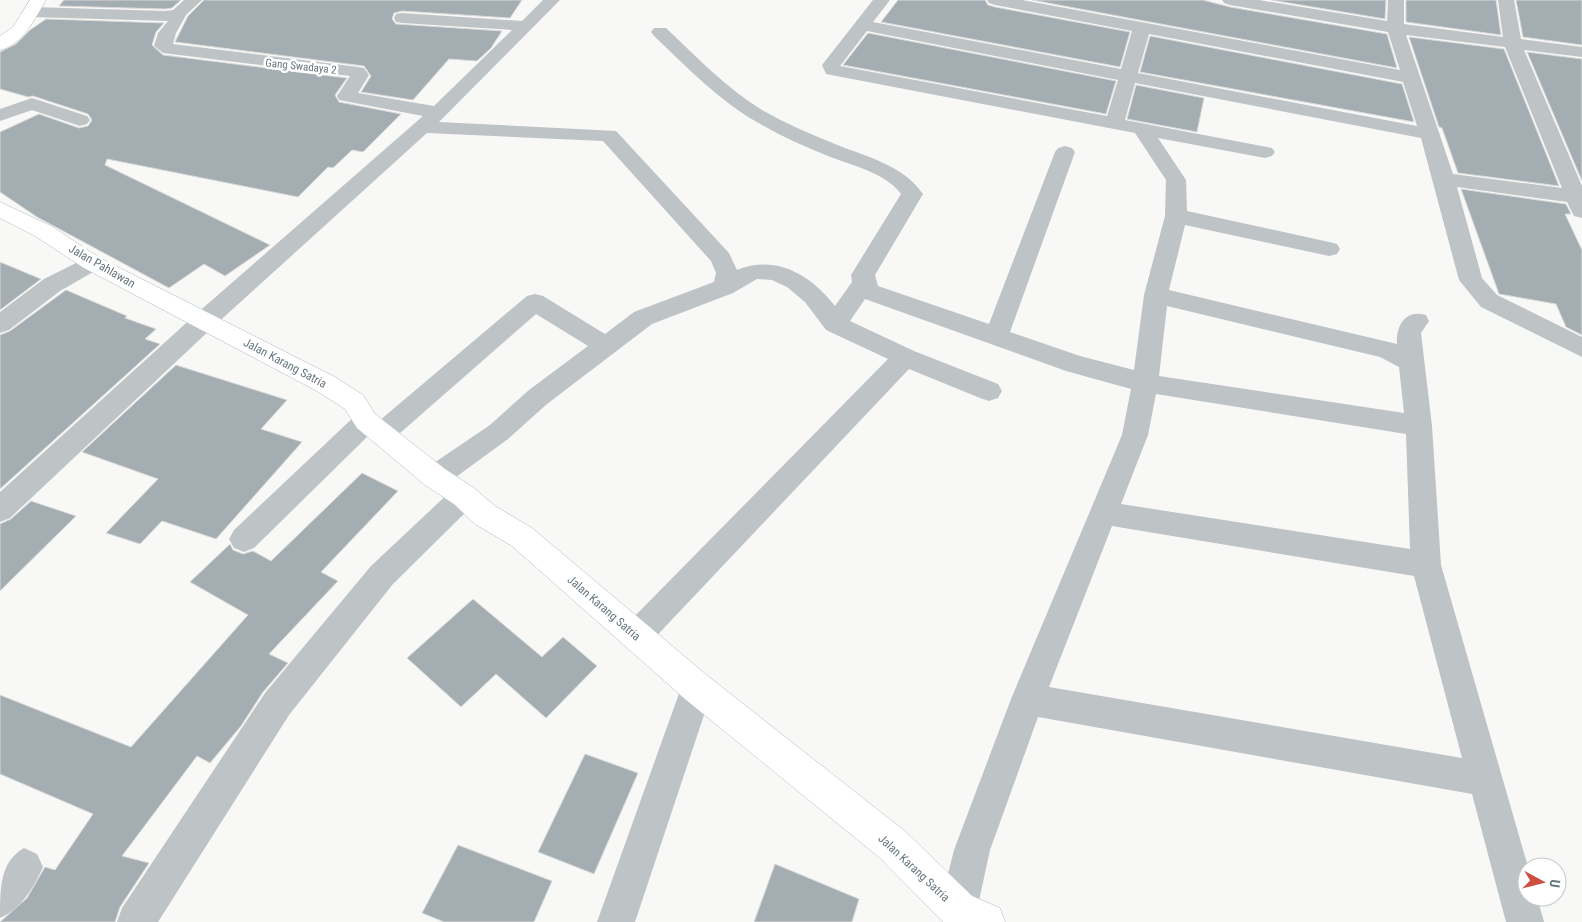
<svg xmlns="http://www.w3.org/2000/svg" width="1582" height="922" font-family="'Roboto Condensed',sans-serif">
<rect width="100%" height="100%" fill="#f8f8f7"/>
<g fill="#a4adb1" stroke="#dadad9">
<polygon points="64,0 181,0 172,8 165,9 59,6"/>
<polygon points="204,0 522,0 510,18 402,11 394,13 392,19 396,24 502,31 491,48 477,61 449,59 413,100 361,92 371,76 364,66 175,42 188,16"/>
<polygon points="898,0 985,0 988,5 995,7 1130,32 1120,67 881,22"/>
<polygon points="1032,0 1203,0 1230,7 1387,34 1397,68"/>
<polygon points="1271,0 1386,0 1385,19"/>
<polygon points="1406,0 1496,0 1501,35 1406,22"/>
<polygon points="1516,0 1582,0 1582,45 1523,37"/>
<polygon points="46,19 164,23 156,32 152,45 163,55 347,78 335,95 339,102 401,114 363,152 352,150 333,168 328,167 298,197 107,159 105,165 270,245 225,276 204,264 169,288 37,217 0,192 0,132 39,114 79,128 88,126 92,120 88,114 33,96 28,97 0,89 0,52 16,44 30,30"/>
<polygon points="868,33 1116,81 1106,114 843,65"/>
<polygon points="1150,36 1402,84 1414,122 1140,72"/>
<polygon points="1409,37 1504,49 1559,186 1458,173 1442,128 1439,127"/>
<polygon points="1527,52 1582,59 1582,181"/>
<polygon points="1136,85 1204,98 1197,132 1127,119"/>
<polygon points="1461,189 1566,204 1571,214 1565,214 1582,250 1582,335 1566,327 1556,304 1499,294"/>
<polygon points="0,262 41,279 0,310"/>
<polygon points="66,290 127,316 125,318 156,329 145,339 160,344 0,489 0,335 10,331"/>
<polygon points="176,365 287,400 261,429 302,442 216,539 162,521 140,544 106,533 158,479 82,452"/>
<polygon points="362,473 398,491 321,572 338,581 269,654 288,663 263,692 241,726 210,763 197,756 122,856 149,863 120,907 115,922 0,922 27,898 45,867 55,870 93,814 0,774 0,695 131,747 248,615 190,582 230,544 233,550 243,554 253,551 271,561"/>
<polygon points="31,501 76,516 0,591 0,524 11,519"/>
<polygon points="473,599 542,657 563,637 597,666 546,718 496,674 461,707 407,658"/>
<polygon points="585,754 638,773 594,874 538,852"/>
<polygon points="458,845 552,881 534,922 444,922 422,913"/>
<polygon points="775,864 859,899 852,922 754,922"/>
</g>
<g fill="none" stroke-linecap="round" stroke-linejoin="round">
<defs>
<g id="secondary">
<path d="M30,0H46C35,18 23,45 0,50V36L13,27Z"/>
<polygon points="0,202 51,226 100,258 335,377 363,395 375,414 445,469 474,488 495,506 532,528 709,677 906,832 972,896 1000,908 1005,922 943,922 880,858 685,699 512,546 475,524 454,504 425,485 357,428 345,409 317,391 84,268 35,236 0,218"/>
</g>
</defs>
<use href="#secondary" stroke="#b1b8bb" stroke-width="1"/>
<g fill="#bec3c6" fill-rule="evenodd">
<path d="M184,0H202L186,15L176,33L173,44L358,67L364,68L369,75L358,93L434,106L512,30L402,23L396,22L394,18L396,14L402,13L522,21L543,0H560L439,122L616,131L729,253L737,270C776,254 811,275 835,306L852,282L851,275L901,194C885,172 852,166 828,156C806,147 783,137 762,125C720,102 688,68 654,36L651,32L654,28H666C697,57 726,88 762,110C785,123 810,134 835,144C866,157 902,164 923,194L875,275L878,286L989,324L1055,152L1058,148L1065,146L1072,148L1075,152L1010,332L1080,356L1134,370L1144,295L1165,216L1166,180L1135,133L826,74L822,65L873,0H890L873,22L1121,69L1132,31L995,5L989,3L987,0H1022L1400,70L1388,32L1230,5L1224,3L1222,0H1259L1387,21L1388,0H1404V24L1503,37L1498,0H1514L1521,39L1582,47V57L1524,50L1582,186V218L1574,216L1567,202L1457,187L1482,278L1497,295L1582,337V357L1481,307L1459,280L1421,138L1135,83L1125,120L1272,148L1275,152L1272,156L1265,158L1158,138L1186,180L1187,211L1329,242L1337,244L1340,249L1337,254L1329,256L1185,225L1169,290L1397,344C1396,326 1405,309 1426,315L1429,321L1421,333L1432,426L1441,565L1528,867L1527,897H1537L1544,922H1506L1472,794L1038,717L990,850L977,910L972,922H944L939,910L954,850L1011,699L1122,435L1131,389L1066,371L865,299L850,321L914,351L998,384L1002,391L998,398L989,401L980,398L909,369L647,646L636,651L625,646L620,636L625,626L888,359L826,330L805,302L787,287L772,280L757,279L733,293L652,324L547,404L508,439L445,485L435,488L425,485L421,477L425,469L490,425L529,390L588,346L536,314L391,441L382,444L373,441L369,435L254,548L244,552L234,548L229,539L234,530L357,414L366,411L375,414L379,421L527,296L535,294L543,296L605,334L634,312L714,282L716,273L711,261L603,141L427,133L213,327L10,518L0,522V492L195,315L423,116L339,100L337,96L350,76L163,53L154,46L158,33L168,21L32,17L26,16L24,12L26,8L32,7L165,11L173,10ZM867,31L1118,80L1107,116L840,66ZM1149,34L1403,82L1417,126L1138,73ZM1406,35L1505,47L1562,188L1453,174ZM1167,306L1380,357L1399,367L1404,413L1159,376ZM1156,394L1406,434L1410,549L1121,504L1148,435ZM1112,526L1414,576L1462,758L1049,687Z"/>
<polygon points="32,98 87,116 90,120 87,124 80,126 32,110 0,121 0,109"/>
<polygon points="92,255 100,258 103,263 100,268 60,291 9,330 0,333 0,312 44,279"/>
<polygon points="464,484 474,488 478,496 474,504 393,584 289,715 158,922 117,922 122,908 265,693 371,566 454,488"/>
<polygon points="697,672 709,677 713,688 635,922 597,922 681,688 685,677"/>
<path d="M24,848L37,854L43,867C34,887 21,909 0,918C0,887 0,862 24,848Z"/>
</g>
<use href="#secondary" fill="#fff" fill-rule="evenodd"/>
</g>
<g text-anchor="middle" stroke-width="5" stroke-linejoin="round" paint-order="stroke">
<g font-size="11" fill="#66777e" stroke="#fff">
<text transform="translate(301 66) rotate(6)" y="4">Gang Swadaya 2</text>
</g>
<g font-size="12" fill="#66777e" stroke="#fff">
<text transform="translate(102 266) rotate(30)" y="4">Jalan Pahlawan</text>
<text transform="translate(285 363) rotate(28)" y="4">Jalan Karang Satria</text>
<text transform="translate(604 608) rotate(41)" y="4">Jalan Karang Satria</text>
<text transform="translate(914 868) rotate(43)" y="4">Jalan Karang Satria</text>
</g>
</g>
<g transform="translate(1542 882) rotate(97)"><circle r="24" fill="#ffffff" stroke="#c2c9cb"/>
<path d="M0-4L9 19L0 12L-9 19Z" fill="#ce4f41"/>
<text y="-8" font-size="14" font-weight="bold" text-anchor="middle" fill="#66777e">U</text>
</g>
</svg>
